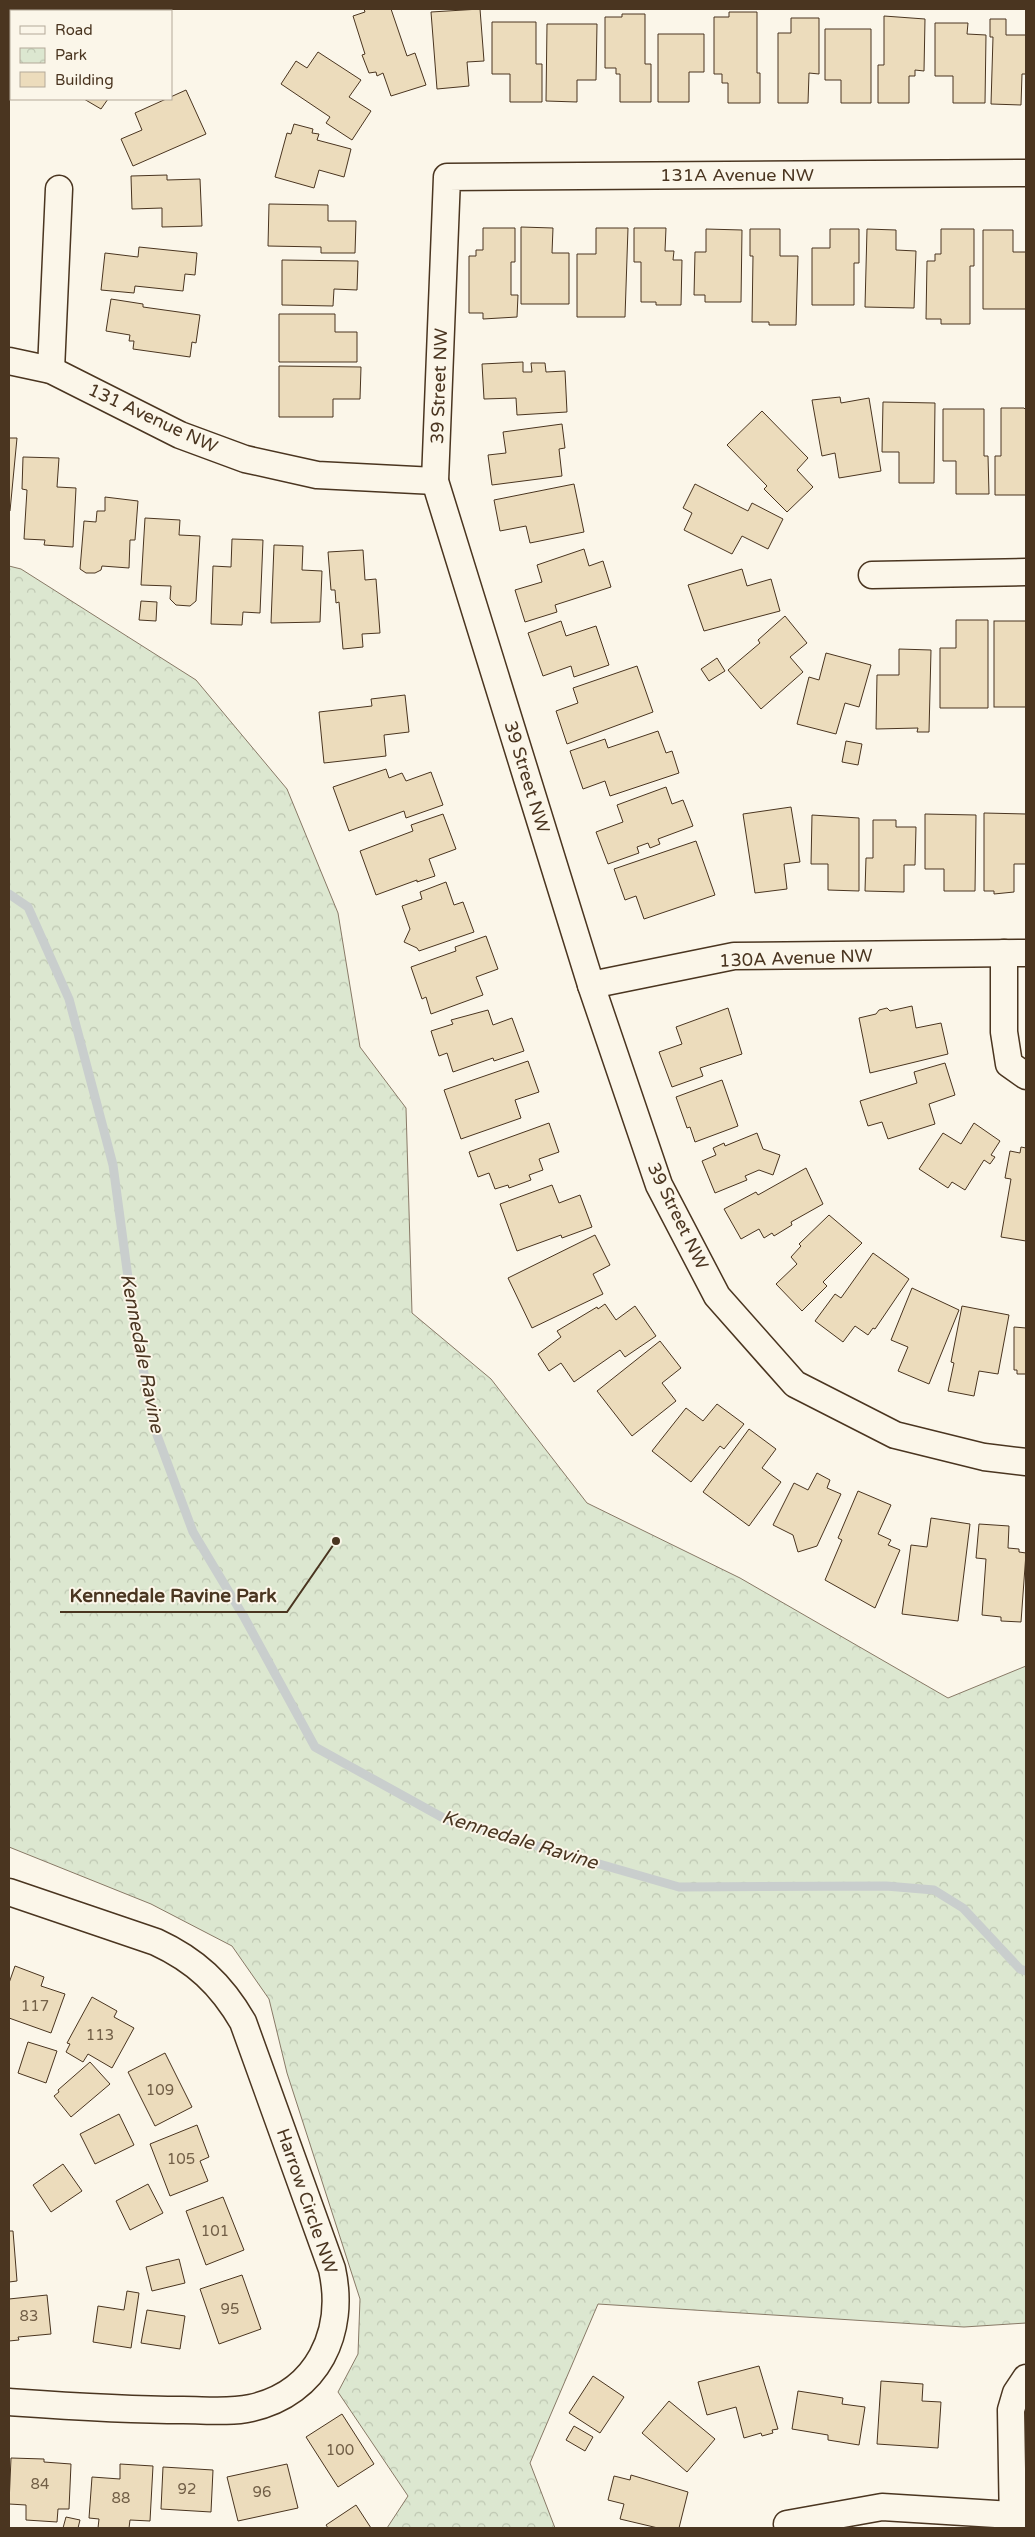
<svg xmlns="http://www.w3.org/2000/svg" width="1035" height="2537" font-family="'Varela Round',sans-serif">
<defs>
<pattern id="park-crowns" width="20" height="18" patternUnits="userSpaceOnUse" patternTransform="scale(1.25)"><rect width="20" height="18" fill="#dce7d0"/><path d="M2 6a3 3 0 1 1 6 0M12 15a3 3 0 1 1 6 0" fill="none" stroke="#bec7b2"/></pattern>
</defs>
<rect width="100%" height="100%" fill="#fbf6e9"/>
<polygon fill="url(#park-crowns)" stroke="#887966" points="9,566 21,569 196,680 287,789 338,913 360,1047 406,1108 412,1313 491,1379 587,1503 740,1578 948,1698 1026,1666 1026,2323 964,2327 598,2304 530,2463 555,2528 387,2528 408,2496 338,2392 358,2354 360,2299 287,2073 269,1999 232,1946 151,1904 9,1847"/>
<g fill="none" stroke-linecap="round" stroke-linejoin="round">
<polyline stroke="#c9cecd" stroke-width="9" points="9,894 28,907 69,999 113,1165 133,1315 154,1427 193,1532 244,1617 315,1747 447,1820 679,1887 886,1886 934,1890 963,1908 1020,1969 1026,1971"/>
</g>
<g fill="#ecdcbc" stroke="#4a3520">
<polygon points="364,9 391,9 407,56 415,53 426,85 391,96 383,73 377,76 376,72 369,73 362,55 365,54 353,16 365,12"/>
<polygon points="480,9 484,61 467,62 469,86 437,89 431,12"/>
<polygon points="729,12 757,12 757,73 760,73 760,103 728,103 728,83 722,83 722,74 714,74 714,17 729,17"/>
<polygon points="622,14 645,14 645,64 651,64 651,102 620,102 620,74 616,74 616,68 605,68 605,17 622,17"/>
<polygon points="884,16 925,19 924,71 915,70 915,76 909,76 909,103 878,103 878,65 884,65"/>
<polygon points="791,18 819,18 819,74 809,73 808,103 778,103 778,33 791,33"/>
<polygon points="990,19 1006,19 1006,35 1026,35 1026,74 1022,74 1021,105 991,104 993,37 990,37"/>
<polygon points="492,22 536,22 536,64 542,64 542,102 510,102 510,74 492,74"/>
<polygon points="935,23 968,23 967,34 986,35 985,103 953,103 953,76 935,76"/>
<polygon points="547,24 597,24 596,80 577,80 577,102 546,101"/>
<polygon points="825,29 871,29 871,103 841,103 841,80 825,80"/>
<polygon points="658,34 704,34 704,72 689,72 689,102 658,102"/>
<polygon points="318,52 361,80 349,97 371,111 352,140 326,123 330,117 281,84 296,61 307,68"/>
<polygon points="186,90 206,134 133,166 121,139 142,130 135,113"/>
<polygon points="84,99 108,99 101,109"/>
<polygon points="294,124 313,129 312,133 319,134 317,140 351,149 344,177 319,170 314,188 275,177 287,133 291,134"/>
<polygon points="167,175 167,180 200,179 202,226 162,227 162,208 132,209 131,176"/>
<polygon points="269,204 328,205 328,221 356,221 355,253 321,253 321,247 268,246"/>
<polygon points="521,227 553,228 552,253 569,253 569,304 521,304"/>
<polygon points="483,228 515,228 515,262 511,262 511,295 518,295 517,317 483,319 483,313 469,313 469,256 476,256 476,250 483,250"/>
<polygon points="596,228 628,228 625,317 577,317 577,254 596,254"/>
<polygon points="634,228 666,228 665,251 674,251 673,260 682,260 681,305 656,305 656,302 641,302 641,262 634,262"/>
<polygon points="706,229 742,230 741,302 705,302 705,295 694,295 695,252 706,252"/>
<polygon points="750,229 780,229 780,256 798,256 796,325 769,325 769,322 752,322 753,256 750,256"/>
<polygon points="830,229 859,229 859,263 854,263 854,305 812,305 812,248 830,248"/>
<polygon points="867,229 896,230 896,250 916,251 914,308 865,307"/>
<polygon points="941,229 974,229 974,266 970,266 970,324 941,324 941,319 926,319 927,261 935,261 935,254 941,254"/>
<polygon points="983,230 1013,230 1013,252 1026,252 1026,309 983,309"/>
<polygon points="139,247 197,253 195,275 185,274 183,291 135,286 134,293 101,290 105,253 138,257"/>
<polygon points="282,260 358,261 357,290 334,289 333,306 282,305"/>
<polygon points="111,299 143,304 143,307 200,315 196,343 192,342 190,357 133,349 134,341 129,341 130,335 106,331"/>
<polygon points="279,314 335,314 335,332 357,332 357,362 279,362"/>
<polygon points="523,362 523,372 532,372 531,363 545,363 546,372 565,371 567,412 517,415 516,398 484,399 482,364"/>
<polygon points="279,366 361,367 360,399 333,399 333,417 279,417"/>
<polygon points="840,397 841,403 869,398 881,471 839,478 835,453 822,456 812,400"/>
<polygon points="883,402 935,403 934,483 899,483 899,452 882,452"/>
<polygon points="1001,408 1024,408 1026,410 1026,495 995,495 995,456 1001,456"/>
<polygon points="943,409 984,409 984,456 988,456 989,494 956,494 956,461 943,461"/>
<polygon points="762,411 808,458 797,470 813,487 787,512 764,489 767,486 727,445"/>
<polygon points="562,424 565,448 559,449 562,476 492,485 488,455 506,453 503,432"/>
<polygon points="9,438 17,438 10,511 9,511"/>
<polygon points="23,457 59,458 57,487 76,488 73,547 44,545 45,540 24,539 27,490 22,489"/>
<polygon points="574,484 584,532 530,543 526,526 500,531 494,500"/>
<polygon points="695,484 748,511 752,503 783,519 768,549 742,536 732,554 684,530 692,513 683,508"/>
<polygon points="105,497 138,501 135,540 130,540 129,568 102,566 101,570 95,573 86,573 80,569 84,521 96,522 97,511 105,511"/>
<polygon points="145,518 180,520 179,535 200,536 196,601 190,606 176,605 170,599 171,586 141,585"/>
<polygon points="232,539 263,540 260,613 243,612 242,625 211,624 213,566 231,567"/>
<polygon points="274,545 303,546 302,570 322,571 320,622 271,623"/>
<polygon points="584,549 589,566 603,561 611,587 555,605 557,612 525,622 515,590 542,582 537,565"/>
<polygon points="363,550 365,580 376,579 380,633 362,634 363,647 343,649 339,602 336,603 335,590 331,590 328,552"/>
<polygon points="742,569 747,586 771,579 780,611 704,631 688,585"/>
<polygon points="141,601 157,602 156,621 139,620"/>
<polygon points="785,616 807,643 790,657 803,672 761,709 728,670 760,643 758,640"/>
<polygon points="956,620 988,620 988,708 940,708 940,648 956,648"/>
<polygon points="561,621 566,636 596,626 609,665 574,677 571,666 543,676 528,633"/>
<rect x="994" y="621" width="32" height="86"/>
<polygon points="899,649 931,650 929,732 917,732 918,728 876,729 877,675 899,675"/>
<polygon points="826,653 871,665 859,707 845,703 836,734 797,724 809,677 819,680"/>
<polygon points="717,658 725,671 709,681 701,669"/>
<polygon points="637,666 653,712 567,744 556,711 578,703 573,688"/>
<polygon points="405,695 409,732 384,735 386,756 324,763 319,712 372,706 371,699"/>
<polygon points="658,731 666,753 672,751 679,773 610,796 605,781 583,789 570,751 605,739 608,748"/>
<polygon points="846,741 862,744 858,765 842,762"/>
<polygon points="386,769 389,778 402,773 406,781 431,772 443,805 406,818 404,811 349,831 333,787"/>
<polygon points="666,787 672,804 683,800 693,826 658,839 660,844 650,848 648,843 637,847 639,853 608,864 596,832 623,822 617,805"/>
<polygon points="791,807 800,862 784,864 787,889 755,893 743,814"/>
<polygon points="984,813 1026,814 1026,864 1014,864 1014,892 994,894 994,891 984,891"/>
<polygon points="443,814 456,849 429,859 435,876 417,882 417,880 376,895 360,851 413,831 411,825"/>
<polygon points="925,814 976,815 975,891 944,891 944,869 925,869"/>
<polygon points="812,815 859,818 859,891 828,890 828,864 811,864"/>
<polygon points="873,820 896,820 896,827 916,827 915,865 904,865 904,892 865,891 866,858 873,858"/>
<polygon points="696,841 715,895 644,919 636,896 625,900 614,869"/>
<polygon points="446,882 454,905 463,902 474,932 419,951 417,948 404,942 410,929 402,906 422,899 420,892"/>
<polygon points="486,936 498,969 476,977 483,995 431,1014 426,997 422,999 411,967 456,951 455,947"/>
<polygon points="912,1006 916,1028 941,1023 948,1054 870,1073 859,1018 876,1014 879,1010 887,1008 890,1011"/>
<polygon points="728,1008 742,1054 700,1068 703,1076 672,1087 659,1052 682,1044 676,1027"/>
<polygon points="488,1010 493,1025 512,1018 524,1051 494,1061 493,1058 453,1072 447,1053 439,1056 431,1031 453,1024 451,1020"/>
<polygon points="528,1061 539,1092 515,1100 521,1118 461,1139 444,1090"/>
<polygon points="945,1063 955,1095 929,1104 935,1124 888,1139 882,1122 868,1126 860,1101 917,1083 914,1072"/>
<polygon points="722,1080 738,1126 695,1142 690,1127 687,1128 676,1097"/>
<polygon points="549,1123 559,1152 539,1159 543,1170 529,1175 531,1180 509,1188 508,1185 495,1189 489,1173 478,1177 469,1152"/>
<polygon points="974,1123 1000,1141 991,1155 995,1157 990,1164 984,1160 965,1190 952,1182 948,1188 919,1169 943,1133 961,1144"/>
<polygon points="757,1133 763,1149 780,1155 773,1175 759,1170 745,1176 747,1180 715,1193 702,1161 716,1155 713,1148 724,1143 725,1146"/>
<polygon points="1021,1147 1026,1148 1026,1241 1001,1237 1011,1179 1005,1178 1010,1151 1020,1153"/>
<polygon points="806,1168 823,1204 791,1222 792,1225 774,1236 772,1233 764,1238 759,1229 741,1239 724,1209 756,1192 758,1195"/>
<polygon points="552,1185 559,1203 580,1195 592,1227 562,1238 561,1235 517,1251 500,1204"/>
<polygon points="829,1215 862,1243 823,1282 827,1286 802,1311 776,1284 797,1264 791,1257 801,1246 799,1244"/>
<polygon points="595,1235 610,1265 593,1274 603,1294 532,1328 508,1278"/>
<polygon points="873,1253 909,1279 875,1329 873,1328 868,1335 855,1326 843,1342 815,1321 835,1294 841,1298"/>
<polygon points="912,1288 959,1310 929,1384 898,1371 908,1347 891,1340"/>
<polygon points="605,1304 616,1320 635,1306 656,1336 625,1357 620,1350 574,1382 561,1363 549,1371 538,1354 561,1337 557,1331 597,1307 598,1309"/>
<polygon points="962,1306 1009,1315 998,1374 979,1371 974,1396 948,1391 954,1363 951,1362"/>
<polygon points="1014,1327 1026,1328 1026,1374 1017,1374 1017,1370 1014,1370"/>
<polygon points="660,1341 681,1368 662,1383 676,1401 632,1436 597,1391"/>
<polygon points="717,1404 744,1424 724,1449 720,1446 691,1482 652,1451 686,1408 703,1421"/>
<polygon points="749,1429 776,1449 762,1468 781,1482 749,1526 703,1492"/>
<polygon points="817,1473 830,1480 827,1488 841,1494 817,1546 798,1552 793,1535 773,1525 794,1483 808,1490"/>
<polygon points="858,1491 891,1505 878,1534 891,1540 888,1545 900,1550 875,1608 825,1580 842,1540 838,1538"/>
<polygon points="931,1518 970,1524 958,1621 902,1614 911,1545 927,1547"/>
<polygon points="979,1524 1009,1526 1008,1548 1019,1549 1019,1552 1026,1553 1021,1622 1001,1621 1001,1617 982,1615 986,1559 976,1558"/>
<polygon points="15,1966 44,1977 41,1986 65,1994 51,2033 9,2018 9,1983"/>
<polygon points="92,1997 117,2011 114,2017 134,2028 112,2068 88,2054 83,2062 66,2052 70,2044 67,2043"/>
<polygon points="28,2042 57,2051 46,2083 18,2073"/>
<polygon points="165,2053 192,2107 155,2126 128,2072"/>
<polygon points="90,2062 110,2084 71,2117 54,2096 59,2092 58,2090"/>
<polygon points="119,2114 134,2145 95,2164 80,2134"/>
<polygon points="197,2125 209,2157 200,2161 208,2181 170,2196 150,2144"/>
<polygon points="63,2164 82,2191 51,2212 33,2185"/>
<polygon points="148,2184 163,2213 130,2230 116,2201"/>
<polygon points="223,2197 244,2250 206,2265 186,2211"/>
<polygon points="9,2231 13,2231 17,2281 9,2282"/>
<polygon points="179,2259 185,2283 152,2291 146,2267"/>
<polygon points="242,2275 261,2329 219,2344 200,2289"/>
<polygon points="127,2291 139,2293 131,2348 93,2342 98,2306 124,2310"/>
<polygon points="47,2295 51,2334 18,2337 19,2340 9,2341 9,2299"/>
<polygon points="147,2310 185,2316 180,2349 141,2343"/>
<polygon points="759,2366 778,2429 772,2430 773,2433 762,2436 761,2433 744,2438 736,2407 707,2415 698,2382"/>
<polygon points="593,2376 624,2397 600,2433 569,2413"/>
<polygon points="881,2381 923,2384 922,2401 941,2402 938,2448 877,2444"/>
<polygon points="798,2391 843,2398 842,2404 865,2407 859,2445 828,2440 828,2435 792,2429"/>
<polygon points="669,2401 715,2439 687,2472 642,2433"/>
<polygon points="342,2414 374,2464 338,2487 306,2437"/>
<polygon points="574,2426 593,2437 585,2451 566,2440"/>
<polygon points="11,2458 44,2459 44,2462 71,2464 69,2509 58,2509 57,2522 26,2520 26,2505 9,2504"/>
<polygon points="120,2464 153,2466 150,2521 130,2520 129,2528 98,2528 99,2519 89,2518 92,2477 120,2479"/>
<polygon points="287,2464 298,2508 238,2521 227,2477"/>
<polygon points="163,2467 213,2470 211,2512 161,2509"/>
<polygon points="631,2475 688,2492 679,2528 658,2528 620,2519 624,2504 608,2500 614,2476 630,2480"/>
<polygon points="356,2505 371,2528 328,2528 326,2525"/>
<polygon points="66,2517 80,2520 78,2528 63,2528"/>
</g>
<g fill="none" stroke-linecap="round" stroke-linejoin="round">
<defs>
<g id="street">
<polyline points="1026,173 447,177 435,481 591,985 659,1185 717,1296 795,1384 895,1435 984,1457 1026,1462"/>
<polyline points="9,361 51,370 180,435 245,459 317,475 435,481"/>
<polyline points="51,370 59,189"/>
<polyline points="872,575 1026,572"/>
<polyline points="1004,953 1004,1032 1009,1064 1026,1076"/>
<polyline points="591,985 734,956 1026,953"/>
<path d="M9,1892L156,1942C195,1960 221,1984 243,2022L332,2269C346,2332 318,2393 251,2408C229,2413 205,2410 183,2410C124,2410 67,2406 9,2402"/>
<polyline points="787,2524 882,2507 1012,2515"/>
<polyline points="1013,2528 1011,2410 1016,2393 1026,2378"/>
</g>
</defs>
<use href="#street" stroke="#4a3520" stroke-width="29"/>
<use href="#street" stroke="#fbf6e9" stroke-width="26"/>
</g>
<g text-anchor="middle" stroke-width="4" stroke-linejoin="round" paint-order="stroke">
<g font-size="15" fill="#725f47">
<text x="35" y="2011">117</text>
<text x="100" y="2040">113</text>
<text x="160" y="2095">109</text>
<text x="181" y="2164">105</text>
<text x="215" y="2236">101</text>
<text x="230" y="2314">95</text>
<text x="29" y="2321">83</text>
<text x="340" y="2455">100</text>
<text x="40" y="2489">84</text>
<text x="187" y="2494">92</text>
<text x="262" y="2497">96</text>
<text x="121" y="2503">88</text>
</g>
<g font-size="18" fill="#4a3520" stroke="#fbf6e9">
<text x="737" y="181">131A Avenue NW</text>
<text transform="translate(439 386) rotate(-88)" y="6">39 Street NW</text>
<text transform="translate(153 418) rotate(25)" y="6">131 Avenue NW</text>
<text transform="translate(527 777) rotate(73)" y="6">39 Street NW</text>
<text transform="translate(796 958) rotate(-2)" y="6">130A Avenue NW</text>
<text transform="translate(678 1216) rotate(64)" y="6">39 Street NW</text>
<text transform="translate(307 2201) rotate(71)" y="6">Harrow Circle NW</text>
</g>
<g font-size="19" font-style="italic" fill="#4a3520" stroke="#fbf6e9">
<text transform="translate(143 1353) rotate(79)" y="7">Kennedale Ravine</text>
<text transform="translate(520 1839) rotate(17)" y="7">Kennedale Ravine</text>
</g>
</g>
<path fill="none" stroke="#4a3520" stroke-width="2" d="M336 1541L287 1612H60"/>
<circle fill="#4a3520" stroke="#fbf6e9" stroke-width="2" cx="336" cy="1541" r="5"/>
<g font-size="19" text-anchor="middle" font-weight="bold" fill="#4a3520" stroke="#fbf6e9" stroke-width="4" stroke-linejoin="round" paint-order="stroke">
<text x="173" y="1602">Kennedale Ravine Park</text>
</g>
<rect width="1035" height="2537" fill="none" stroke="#4a3520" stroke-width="20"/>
<rect x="10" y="10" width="162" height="90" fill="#fbf6e9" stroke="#b4a999"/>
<rect x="20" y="26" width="25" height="8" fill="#fbf6e9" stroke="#b4a999"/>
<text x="55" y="35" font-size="15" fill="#4a3520">Road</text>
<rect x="20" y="48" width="25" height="15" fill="url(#park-crowns)" stroke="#b4a999"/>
<text x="55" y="60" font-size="15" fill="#4a3520">Park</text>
<rect x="20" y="72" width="25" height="15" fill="#ecdcbc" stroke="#b4a999"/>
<text x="55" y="85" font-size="15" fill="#4a3520">Building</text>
</svg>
